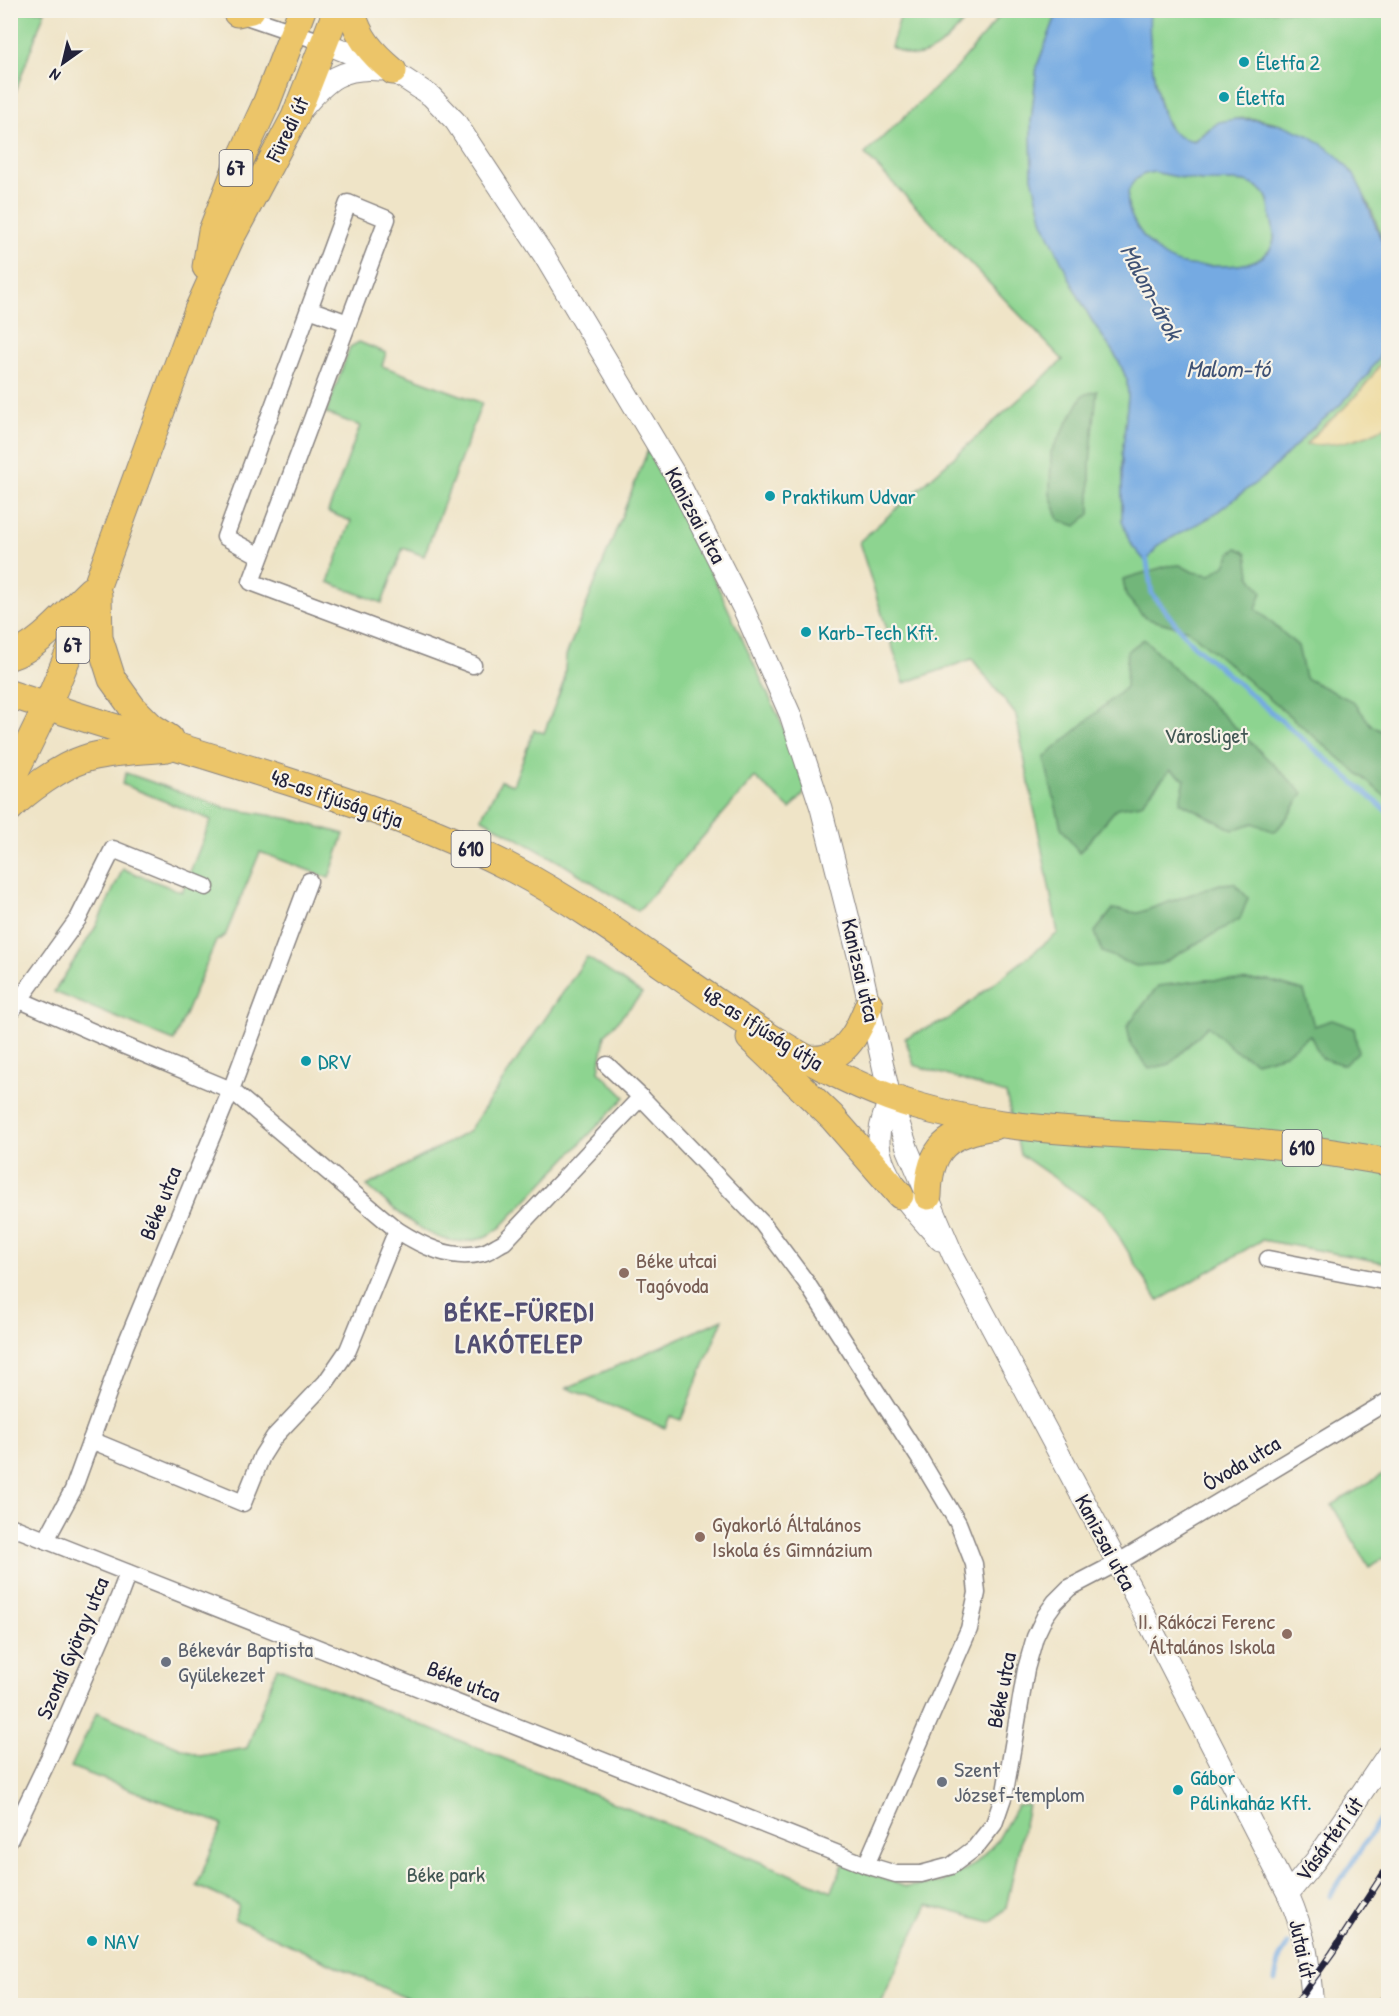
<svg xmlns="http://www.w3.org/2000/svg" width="1399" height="2016" font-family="'Patrick Hand',sans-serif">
<rect width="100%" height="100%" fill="#f7f3e8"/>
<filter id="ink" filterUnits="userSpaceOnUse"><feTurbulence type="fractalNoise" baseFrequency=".0167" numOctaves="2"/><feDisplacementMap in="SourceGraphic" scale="12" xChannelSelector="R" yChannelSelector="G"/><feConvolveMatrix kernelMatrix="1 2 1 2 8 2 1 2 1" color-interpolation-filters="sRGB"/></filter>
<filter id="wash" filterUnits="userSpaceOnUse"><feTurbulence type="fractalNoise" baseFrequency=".008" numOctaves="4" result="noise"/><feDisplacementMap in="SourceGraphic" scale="24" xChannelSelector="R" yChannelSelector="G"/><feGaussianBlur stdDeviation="1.35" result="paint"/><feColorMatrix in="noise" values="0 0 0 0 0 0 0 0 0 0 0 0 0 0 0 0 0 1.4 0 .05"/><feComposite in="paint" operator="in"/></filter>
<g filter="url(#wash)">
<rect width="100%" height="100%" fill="#efe4c7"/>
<g fill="#8dd490" stroke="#587b66" stroke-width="1.5">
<polygon points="11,10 45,11 11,104 10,11"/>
<path d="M902,11V10L973,11C959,27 935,61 909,55C903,53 897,50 891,47Z"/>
<polygon points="1004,11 1058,11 1037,66 1031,122 1032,177 1074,288 1091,319 1119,361 1127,380 1128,397 1122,457 1122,521 1146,562 1158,545 1210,517 1266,475 1311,430 1340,405 1366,377 1384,349 1388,335 1388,1263 1262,1240 1158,1301 1104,1212 1020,1154 1006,1094 914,1065 905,1038 950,1018 1058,933 1016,715 972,659 904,683 859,542 1063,360 865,154 956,68"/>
<path d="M1150,11H1388V264C1385,245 1374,213 1364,195C1360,188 1288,127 1281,124C1268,120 1249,117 1236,119C1228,120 1217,125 1210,128C1198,134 1200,144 1182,139C1156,129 1146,36 1150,11Z"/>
<path d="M1153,172C1169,175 1185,179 1202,181C1221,183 1244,176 1260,189C1269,196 1269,206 1271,217C1272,224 1275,233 1274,240C1268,267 1229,267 1207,266C1192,266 1177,265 1164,256C1143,242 1109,197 1140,176C1143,174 1149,173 1153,172Z"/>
<polygon points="359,342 386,353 382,366 482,403 424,556 403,548 382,603 328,582 351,521 328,512 360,426 326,413 350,347"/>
<polygon points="648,450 717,585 781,722 806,789 803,795 790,809 755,777 638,911 563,864 481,818 501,781 513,785 534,730 544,733 564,681 566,656"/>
<polygon points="126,773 226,808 291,819 344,834 329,878 260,852 225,936 216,941 174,1041 54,992 95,928 123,869 182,892 211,820 122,784"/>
<path d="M587,957L642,994L605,1035L599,1071L625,1097L500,1228C493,1232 487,1237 479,1239C434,1252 399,1212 367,1186L468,1132Z"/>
<polygon points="723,1319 681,1420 670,1416 665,1428 567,1388"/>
<polygon points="1388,1471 1388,1556 1369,1567 1332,1505"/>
<polygon points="277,1667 832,1891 843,1864 906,1887 940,1883 974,1865 997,1841 1017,1806 1028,1805 1006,1908 991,1922 928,1905 901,1958 880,2005 423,2006 234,1919 239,1905 197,1886 222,1824 71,1767 97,1712 200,1756 247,1748"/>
</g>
<g fill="#72b67a" stroke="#4a6c5a" stroke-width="1.5">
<polygon points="1097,391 1090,463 1090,514 1076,526 1059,520 1050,495 1051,452 1083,395"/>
<polygon points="1237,548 1247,553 1250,575 1262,592 1256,609 1298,646 1305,678 1354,702 1371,725 1388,735 1388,799 1188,630 1145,618 1126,596 1123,579 1167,566 1180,565 1193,572 1210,575 1225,565 1231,553"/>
<polygon points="1144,639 1303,793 1289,815 1275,832 1253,823 1233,830 1180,802 1185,779 1170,770 1141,804 1117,808 1079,853 1061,827 1044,758 1126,687 1127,652"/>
<polygon points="1234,883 1248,898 1240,919 1161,964 1136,966 1102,952 1095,932 1113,909 1138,913 1220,884"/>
<polygon points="1205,980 1269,981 1304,991 1314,1026 1332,1020 1354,1028 1358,1052 1344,1065 1321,1058 1310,1035 1285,1054 1256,1062 1234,1050 1208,1026 1170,1064 1149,1069 1131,1046 1127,1026 1158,986"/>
</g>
<path fill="#eeda9e" stroke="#887e6c" stroke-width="1.5" d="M1388,350V425C1364,439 1333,447 1306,444C1317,430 1332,420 1344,408C1362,391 1377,372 1388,350Z"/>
<path fill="#74aae2" stroke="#4b668e" stroke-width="1.5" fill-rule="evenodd" d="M1058,11H1150C1147,35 1155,115 1173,132C1179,138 1186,139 1194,141L1219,122L1236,119L1257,120L1283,125L1310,136L1337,155L1354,175L1363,193L1386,252L1388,264V335L1384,349L1366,377L1340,405L1311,430L1266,475L1210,517L1158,545L1146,562L1130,543L1122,521V456L1128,397L1127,380L1119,361L1091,319L1074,288L1043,222L1032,177L1031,122L1037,66ZM1153,172C1169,175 1186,179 1202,181C1221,183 1244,176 1260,189C1270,196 1269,206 1271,217C1272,224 1275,234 1274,240C1268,267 1229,267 1207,266C1192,266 1177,265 1164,256C1143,242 1109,197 1140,176C1143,174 1149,173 1153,172Z"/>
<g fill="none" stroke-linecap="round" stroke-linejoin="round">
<g stroke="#74aae2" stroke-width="5">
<polyline points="1146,556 1152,594 1191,643 1388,812"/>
<polyline points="1330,1896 1388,1808"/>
<polyline points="1275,1980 1280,1957 1288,1945"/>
</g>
</g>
</g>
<g filter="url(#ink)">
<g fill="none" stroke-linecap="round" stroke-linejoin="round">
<defs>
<g id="minor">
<polyline points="240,14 325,43"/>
<polyline points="309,309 348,323"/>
<polyline points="260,556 225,537 348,203 387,219 251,582 473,665"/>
<path d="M20,1000L125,1046L231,1090L397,1230C422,1246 452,1261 482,1253C490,1251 497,1245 504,1242L641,1097"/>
<polyline points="10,1013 78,919 113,849 206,887"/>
<polyline points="607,1065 641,1097 762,1223 806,1282 921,1461 958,1523 974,1564 977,1593 969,1629 866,1865"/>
<polyline points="1268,1259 1388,1282"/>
<polyline points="91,1440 243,1503 262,1456 274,1437 326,1382 348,1350 397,1230"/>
<polyline points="10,1526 866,1865 896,1874 921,1874 951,1866 975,1848 994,1824 1005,1792 1026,1669 1035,1637 1045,1616 1055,1602 1069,1588 1117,1563 1388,1401"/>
<polyline points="46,1540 73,1490 125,1346 231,1090 309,881"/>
<polyline points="10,1839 49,1758 119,1597 128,1573"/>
<polyline points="1383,2006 1388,2005"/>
</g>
<g id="tertiary">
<path d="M325,43L393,71L431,96L455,121L545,257L674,473L744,610L790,714L821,808L859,959L890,1097L908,1150L953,1255L1134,1594L1288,1894C1306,1935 1309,1961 1313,2006"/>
<path d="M303,108C327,80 342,66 381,70"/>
<path d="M890,1097C886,1110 879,1124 879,1138C877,1174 918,1215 940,1240"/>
<polyline points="1288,1894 1316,1860 1388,1754"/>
</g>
<g id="primary">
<path d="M351,10C359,39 371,52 393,71"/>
<polyline points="237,13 251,10"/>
<polyline points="206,267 212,231 236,169 266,104 302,10"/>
<polyline points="98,595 99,638 112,679 132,707 152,727 169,738"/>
<path d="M10,656C40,647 68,611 91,590"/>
<path d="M10,694C102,725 195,751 287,781C365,806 442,832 515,870C643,938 752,1046 889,1097C991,1134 1105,1132 1212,1139C1271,1143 1330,1152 1388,1162"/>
<polyline points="10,782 47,706 98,583 198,310 230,239 295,117 337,10"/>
<path d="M10,808C26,791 62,766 84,759C109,751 140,751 167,748"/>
<polyline points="750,1038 832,1117 900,1195"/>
<path d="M806,1059C812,1059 819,1060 825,1058C850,1053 861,1024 869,1004"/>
<path d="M928,1196C929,1147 947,1134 994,1126"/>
</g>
</defs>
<use href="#minor" stroke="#888381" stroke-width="19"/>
<use href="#tertiary" stroke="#888381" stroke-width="23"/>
<use href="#primary" stroke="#888381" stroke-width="29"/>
<use href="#minor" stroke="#fff" stroke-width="16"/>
<use href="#tertiary" stroke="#fff" stroke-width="21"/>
<use href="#primary" stroke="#ecc569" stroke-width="27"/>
<defs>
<polyline id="rail" points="1294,2006 1332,1953 1388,1867"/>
</defs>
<use href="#rail" stroke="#22223b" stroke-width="7"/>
<use href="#rail" stroke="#f7f3e8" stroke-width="4.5" stroke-dasharray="14" stroke-linecap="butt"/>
</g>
</g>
<g fill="#0f9aa8" stroke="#f7f3e8" stroke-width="2">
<circle cx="1244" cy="62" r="6"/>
<circle cx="1224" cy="97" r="6"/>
<circle cx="770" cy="496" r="6"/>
<circle cx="806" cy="632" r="6"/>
<circle cx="306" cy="1061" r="6"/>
<circle cx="1178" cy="1790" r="6"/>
<circle cx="92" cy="1941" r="6"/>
</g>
<g fill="#8d6e63" stroke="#f7f3e8" stroke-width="2">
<circle cx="624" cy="1273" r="6"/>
<circle cx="700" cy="1537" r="6"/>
<circle cx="1287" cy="1634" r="6"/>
</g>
<g fill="#6b7280" stroke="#f7f3e8" stroke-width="2">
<circle cx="166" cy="1662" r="6"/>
<circle cx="942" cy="1782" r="6"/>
</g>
<g text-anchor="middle" stroke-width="4.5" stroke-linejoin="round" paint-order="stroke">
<g fill="#f7f3e8" stroke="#62616f" stroke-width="1.5">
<rect x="219.5" y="150" width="33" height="36" rx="4.5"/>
<rect x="56.5" y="627" width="33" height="36" rx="4.5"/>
<rect x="451.5" y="831" width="39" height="36" rx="4.5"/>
<rect x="1282.5" y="1130" width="39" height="36" rx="4.5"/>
</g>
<g font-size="21" font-weight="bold" fill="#22223b">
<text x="236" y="175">67</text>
<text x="73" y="652">67</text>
<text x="471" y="856">610</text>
<text x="1302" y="1155">610</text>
</g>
<g font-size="22" fill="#0d838f" stroke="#f7f3e8" text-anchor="start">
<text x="1256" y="70">Életfa 2</text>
<text x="1236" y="105">Életfa</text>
<text x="782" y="504">Praktikum Udvar</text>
<text x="818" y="640">Karb-Tech Kft.</text>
<text x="318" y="1069">DRV</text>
<text x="1190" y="1785">Gábor<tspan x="1190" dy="25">Pálinkaház Kft.</tspan></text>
<text x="104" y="1949">NAV</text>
</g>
<g font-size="22" fill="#22223b" stroke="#f7f3e8">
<text transform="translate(287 129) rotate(-64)" y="8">Füredi út</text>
<text transform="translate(696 515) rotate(62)" y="8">Kanizsai utca</text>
<text transform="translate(337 798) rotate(19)" y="8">48-as ifjúság útja</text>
<text transform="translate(861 970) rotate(77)" y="8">Kanizsai utca</text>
<text transform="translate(763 1028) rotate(32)" y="8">48-as ifjúság útja</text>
<text transform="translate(160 1203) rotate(-68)" y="8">Béke utca</text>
<text transform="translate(1241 1463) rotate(-31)" y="8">Óvoda utca</text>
<text transform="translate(1106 1542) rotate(62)" y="8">Kanizsai utca</text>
<text transform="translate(72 1648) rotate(-67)" y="8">Szondi György utca</text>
<text transform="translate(464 1681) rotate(22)" y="8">Béke utca</text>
<text transform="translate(1001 1690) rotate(-79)" y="8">Béke utca</text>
<text transform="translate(1329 1839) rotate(-54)" y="8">Vásártéri út</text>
<text transform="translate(1303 1949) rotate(78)" y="8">Jutai út</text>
</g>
<g font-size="22" fill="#425754" stroke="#f7f3e8">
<text x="1206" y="743">Városliget</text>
<text x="446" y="1882">Béke park</text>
</g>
<g font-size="22" fill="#785e54" stroke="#f7f3e8" text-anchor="start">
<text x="636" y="1268">Béke utcai<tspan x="636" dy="25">Tagóvoda</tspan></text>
<text x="712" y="1532">Gyakorló Általános<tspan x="712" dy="25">Iskola és Gimnázium</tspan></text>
<text x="1275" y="1629" text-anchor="end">II. Rákóczi Ferenc<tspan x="1275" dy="25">Általános Iskola</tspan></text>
</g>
<g font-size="22" fill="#5b616d" stroke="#f7f3e8" text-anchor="start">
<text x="178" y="1657">Békevár Baptista<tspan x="178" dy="25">Gyülekezet</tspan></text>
<text x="954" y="1777">Szent<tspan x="954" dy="25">József-templom</tspan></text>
</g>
<g font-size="24" font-style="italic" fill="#3f5275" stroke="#f7f3e8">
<text transform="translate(1151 292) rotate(62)" y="8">Malom-árok</text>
<text x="1228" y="377">Malom-tó</text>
</g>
<g font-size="28" font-weight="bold" letter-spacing="1.5" fill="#524e73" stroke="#f7f3e8">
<text x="520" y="1321">BÉKE-FÜREDI<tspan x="520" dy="32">LAKÓTELEP</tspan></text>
</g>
</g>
<rect width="1399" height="2016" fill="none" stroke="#f7f3e8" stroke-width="36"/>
<g transform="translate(63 63) rotate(214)" stroke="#f7f3e8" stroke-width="4.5" paint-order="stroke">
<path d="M0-4.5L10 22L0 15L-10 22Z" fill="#22223b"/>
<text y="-9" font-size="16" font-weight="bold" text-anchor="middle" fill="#22223b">N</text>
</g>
</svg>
